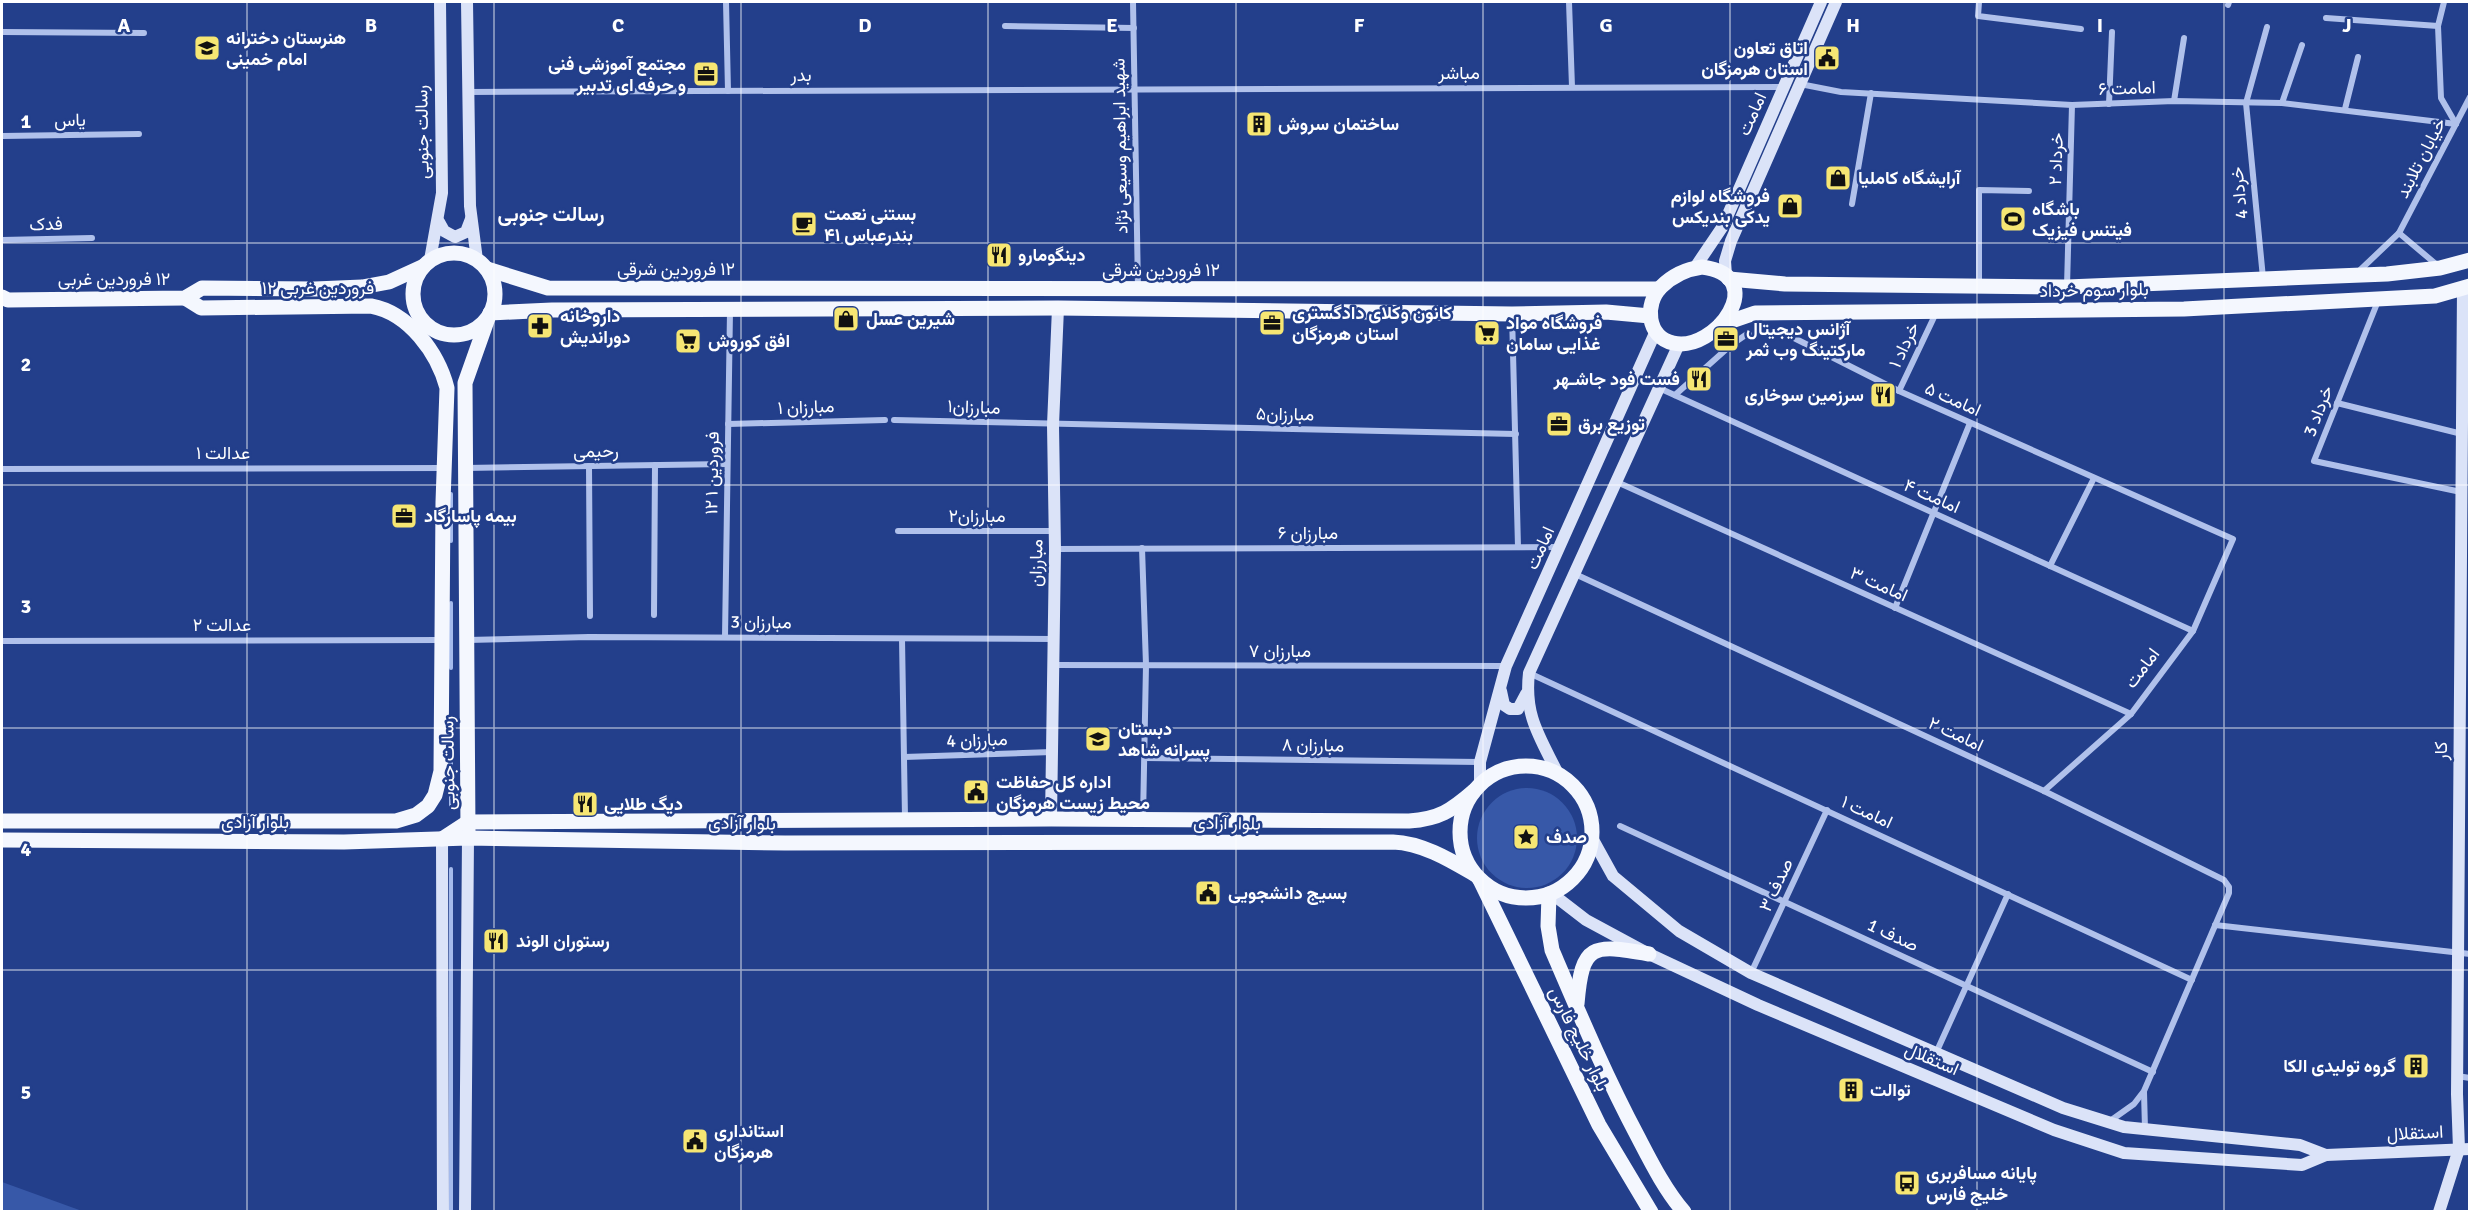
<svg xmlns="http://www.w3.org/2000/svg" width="2471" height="1213" font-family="Signika,Vazirmatn,sans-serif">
<rect width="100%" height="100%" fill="#233f8b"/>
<g fill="#3758a8">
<circle cx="1527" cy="838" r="50"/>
<polygon points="2,1182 82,1211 2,1211"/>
</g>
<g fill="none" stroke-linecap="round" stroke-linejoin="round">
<g stroke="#a4baec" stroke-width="4">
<polyline points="451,494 451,541"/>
<polyline points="451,603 451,668"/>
<polyline points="451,733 451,806"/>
<polyline points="451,869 451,1212"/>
</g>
<g stroke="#b0c1eb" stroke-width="6">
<polyline points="726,2 728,91"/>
<polyline points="1133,2 1138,289"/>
<polyline points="1569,2 1572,87"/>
<polyline points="1979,2 1978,16 2081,29"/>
<polyline points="2444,2 2438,26 2441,98 2456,124"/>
<polyline points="2228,5 2229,2"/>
<polyline points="2326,18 2438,26"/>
<polyline points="1005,26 1134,28"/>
<polyline points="2,32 144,33"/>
<polyline points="1800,84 1841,92 2072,105 2174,101 2282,103 2456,124"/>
<polyline points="468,92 1783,87"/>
<polyline points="2174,101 2184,38"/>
<polyline points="2282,103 2302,45"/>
<polyline points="2109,104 2112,32"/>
<polyline points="2345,109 2358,57"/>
<polyline points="2,136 139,134"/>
<polyline points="1852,204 1871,93"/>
<polyline points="2399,233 2470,97"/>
<polyline points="2,240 92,238"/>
<polyline points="2358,272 2399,233 2437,265"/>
<polyline points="2263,278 2246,103 2267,27"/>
<polyline points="1979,285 1979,190 2029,191"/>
<polyline points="2067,286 2072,105"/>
<polyline points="2378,301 2314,461 2461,492"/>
<polyline points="1512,314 1518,547"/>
<polyline points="1659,388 2193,631"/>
<polyline points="1899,391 1936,313"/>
<polyline points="1675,395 1731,345 1747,334 1772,331 1794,338 1899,391 2233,539 2193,631 2131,714 2044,791"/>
<polyline points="2337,403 2462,434"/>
<polyline points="894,420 1516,434"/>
<polyline points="728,424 885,420"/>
<polyline points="589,466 590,616"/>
<polyline points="466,468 727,464"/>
<polyline points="2,469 445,468"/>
<polyline points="1617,482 2131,714"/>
<polyline points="898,531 1054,531"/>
<polyline points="1142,548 1146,665 1143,819"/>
<polyline points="1055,549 1560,547"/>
<polyline points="2050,566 2094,478"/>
<polyline points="1575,574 2044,791 2224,880 2229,887 2229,893 2144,1091 2134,1104 2110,1121"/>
<polyline points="1895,608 1970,423"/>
<polyline points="654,615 655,465"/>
<polyline points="725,637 730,311"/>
<polyline points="902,639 905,818"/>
<polyline points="468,640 589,637 1053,639"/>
<polyline points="2,641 442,640"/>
<polyline points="1054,665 1506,666"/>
<polyline points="1529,673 2192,980"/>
<polyline points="904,757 1052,752"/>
<polyline points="1145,758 1480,762"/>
<polyline points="1620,826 2153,1072"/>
<polyline points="2215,925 2470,954"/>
<polyline points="1751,973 1827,810"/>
<polyline points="1936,1053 2008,894"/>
<polyline points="2457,1076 2470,1078"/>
<polyline points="2144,1092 2145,1129"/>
</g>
<g stroke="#dbe3f8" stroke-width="12">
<polyline points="467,2 470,206 477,260"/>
<polyline points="439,222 444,231 455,237 466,232 471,219"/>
<polyline points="430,260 442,193 440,2"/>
<polyline points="1694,269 1723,226 1821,2"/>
<polyline points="1726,275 1725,261 1731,241 1836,2"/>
<polyline points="1501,691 1504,705 1510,709 1518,709 1526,694"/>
<path d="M1558,774C1540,737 1524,716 1529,673L1679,344"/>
<polyline points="1480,784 1480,762 1506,666 1655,333"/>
<polyline points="1051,819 1055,549 1053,425 1058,308"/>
<polyline points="1592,838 1613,876 1679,931 1751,973 1936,1053 2063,1108 2124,1127 2300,1145 2326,1155"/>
<polyline points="442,839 443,1212"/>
<polyline points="1551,893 1586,920 1649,954 1758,1005 2054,1130 2124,1153 2302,1165 2326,1155 2470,1149"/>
<polyline points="465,1212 468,838"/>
<polyline points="2439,1212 2459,1149 2457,1094 2463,288"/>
</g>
<g stroke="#f4f7fe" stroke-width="15">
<circle cx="454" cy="294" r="41"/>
<path d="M1702,267C1772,276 1715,353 1673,343C1647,337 1644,304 1661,287C1672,276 1687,269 1702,267Z"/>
<polyline points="487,269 548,288 1659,289"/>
<polyline points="1729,279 1785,284 2067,287 2387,274 2440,268 2470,260"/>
<polyline points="2,297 8,300 185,298 202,288 315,289 362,287 389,282 424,266"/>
<polyline points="490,313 552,310 1058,308 1512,314 1606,312 1650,316"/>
<polyline points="1720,325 1755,313 2184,309 2435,296 2470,286"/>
<circle cx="1526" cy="832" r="66"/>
<path d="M2,821H396L416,815L428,806L435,795L441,771L443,502L447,388C438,353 409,313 371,306L201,308L185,298"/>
<polyline points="468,832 465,383 488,318"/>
<path d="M442,839L468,822L1051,819L1409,821C1439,819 1451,811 1474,791"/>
<path d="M2,840L344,842L468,838L785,843L1393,842C1422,843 1450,860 1474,874"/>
<polyline points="1480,880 1599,1125 1651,1212"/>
<path d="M1549,894L1548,926L1552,950C1579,1013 1606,1077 1638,1137C1651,1162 1665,1190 1684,1212"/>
<path d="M1577,1004C1582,943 1592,944 1649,954"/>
</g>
</g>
<path fill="none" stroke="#fff" stroke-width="1.5" stroke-opacity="0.55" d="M247,2V1212M494,2V1212M741,2V1212M988,2V1212M1236,2V1212M1483,2V1212M1730,2V1212M1977,2V1212M2224,2V1212M2,243H2470M2,485H2470M2,728H2470M2,970H2470"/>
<defs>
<symbol id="school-square" viewBox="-11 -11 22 22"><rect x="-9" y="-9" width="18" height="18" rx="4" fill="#f6e673" stroke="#233f8b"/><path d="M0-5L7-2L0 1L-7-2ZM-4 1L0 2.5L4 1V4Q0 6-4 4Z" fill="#111"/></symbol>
<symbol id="civic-square" viewBox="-11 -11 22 22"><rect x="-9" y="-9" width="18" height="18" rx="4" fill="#f6e673" stroke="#233f8b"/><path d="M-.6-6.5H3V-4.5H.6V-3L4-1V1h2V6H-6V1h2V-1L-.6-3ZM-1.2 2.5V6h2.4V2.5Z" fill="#111"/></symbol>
<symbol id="office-square" viewBox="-11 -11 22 22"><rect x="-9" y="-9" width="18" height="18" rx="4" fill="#f6e673" stroke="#233f8b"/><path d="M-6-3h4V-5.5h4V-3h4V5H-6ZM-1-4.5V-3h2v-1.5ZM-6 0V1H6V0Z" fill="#111"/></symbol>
<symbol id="building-square" viewBox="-11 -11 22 22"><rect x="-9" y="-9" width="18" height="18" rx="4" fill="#f6e673" stroke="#233f8b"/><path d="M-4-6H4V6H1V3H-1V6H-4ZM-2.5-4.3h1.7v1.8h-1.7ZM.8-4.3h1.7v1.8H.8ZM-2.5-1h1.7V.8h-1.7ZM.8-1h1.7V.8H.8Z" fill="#111"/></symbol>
<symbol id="shop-square" viewBox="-11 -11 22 22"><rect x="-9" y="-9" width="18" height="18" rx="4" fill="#f6e673" stroke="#233f8b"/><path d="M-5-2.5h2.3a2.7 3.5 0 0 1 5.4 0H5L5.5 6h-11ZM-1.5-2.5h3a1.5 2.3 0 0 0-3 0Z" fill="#111"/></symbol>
<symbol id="stadium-square" viewBox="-11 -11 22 22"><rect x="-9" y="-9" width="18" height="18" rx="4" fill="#f6e673" stroke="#233f8b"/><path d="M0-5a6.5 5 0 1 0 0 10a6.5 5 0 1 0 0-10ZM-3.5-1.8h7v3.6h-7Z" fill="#111"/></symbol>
<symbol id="cafe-square" viewBox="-11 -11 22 22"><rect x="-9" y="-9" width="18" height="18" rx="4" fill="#f6e673" stroke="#233f8b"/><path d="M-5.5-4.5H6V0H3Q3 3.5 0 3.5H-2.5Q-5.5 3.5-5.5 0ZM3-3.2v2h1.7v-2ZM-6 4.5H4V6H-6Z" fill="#111"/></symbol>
<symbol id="restaurant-square" viewBox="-11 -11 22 22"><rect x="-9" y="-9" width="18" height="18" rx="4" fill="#f6e673" stroke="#233f8b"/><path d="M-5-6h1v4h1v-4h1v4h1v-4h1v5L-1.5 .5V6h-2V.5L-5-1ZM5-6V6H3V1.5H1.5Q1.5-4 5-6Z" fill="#111"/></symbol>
<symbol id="pharmacy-square" viewBox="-11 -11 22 22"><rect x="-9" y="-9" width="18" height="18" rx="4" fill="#f6e673" stroke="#233f8b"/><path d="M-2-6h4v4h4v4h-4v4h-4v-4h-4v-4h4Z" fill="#111"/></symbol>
<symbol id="supermarket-square" viewBox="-11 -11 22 22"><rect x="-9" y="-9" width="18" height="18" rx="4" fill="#f6e673" stroke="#233f8b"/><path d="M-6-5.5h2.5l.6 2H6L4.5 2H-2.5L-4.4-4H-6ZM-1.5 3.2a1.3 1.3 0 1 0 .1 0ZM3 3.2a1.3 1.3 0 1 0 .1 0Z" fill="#111"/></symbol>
<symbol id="sight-square" viewBox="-11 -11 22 22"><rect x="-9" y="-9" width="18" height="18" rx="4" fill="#f6e673" stroke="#233f8b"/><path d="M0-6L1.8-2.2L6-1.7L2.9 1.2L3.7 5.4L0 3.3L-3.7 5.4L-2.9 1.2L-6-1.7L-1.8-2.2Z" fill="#111"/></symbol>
<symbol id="bus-square" viewBox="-11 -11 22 22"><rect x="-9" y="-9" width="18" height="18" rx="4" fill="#f6e673" stroke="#233f8b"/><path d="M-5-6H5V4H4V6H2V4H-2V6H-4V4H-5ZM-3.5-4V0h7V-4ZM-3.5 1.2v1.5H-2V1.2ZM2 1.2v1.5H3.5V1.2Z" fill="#111"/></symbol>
</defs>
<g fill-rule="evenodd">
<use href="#school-square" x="192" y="33" width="30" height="30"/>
<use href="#civic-square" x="1812" y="43" width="30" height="30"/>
<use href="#office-square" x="691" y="59" width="30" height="30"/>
<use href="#building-square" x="1244" y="109" width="30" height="30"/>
<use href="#shop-square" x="1823" y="163" width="30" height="30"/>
<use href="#shop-square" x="1775" y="191" width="30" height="30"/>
<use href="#stadium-square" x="1998" y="204" width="30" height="30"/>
<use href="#cafe-square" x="789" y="209" width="30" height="30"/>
<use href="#restaurant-square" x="984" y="240" width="30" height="30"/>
<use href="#shop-square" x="831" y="304" width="30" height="30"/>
<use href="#office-square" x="1257" y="308" width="30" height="30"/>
<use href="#pharmacy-square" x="525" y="311" width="30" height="30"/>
<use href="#supermarket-square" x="1472" y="318" width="30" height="30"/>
<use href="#office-square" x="1711" y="324" width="30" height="30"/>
<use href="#supermarket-square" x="673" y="326" width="30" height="30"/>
<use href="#restaurant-square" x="1684" y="364" width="30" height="30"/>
<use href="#restaurant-square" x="1868" y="380" width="30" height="30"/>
<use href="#office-square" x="1544" y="409" width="30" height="30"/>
<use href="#office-square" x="389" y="501" width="30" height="30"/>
<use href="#school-square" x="1083" y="724" width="30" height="30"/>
<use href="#civic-square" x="961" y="777" width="30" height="30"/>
<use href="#restaurant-square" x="570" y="789" width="30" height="30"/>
<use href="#sight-square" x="1511" y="822" width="30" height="30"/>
<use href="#civic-square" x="1193" y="878" width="30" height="30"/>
<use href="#restaurant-square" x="481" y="926" width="30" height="30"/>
<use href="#building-square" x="2401" y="1051" width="30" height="30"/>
<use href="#building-square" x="1836" y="1075" width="30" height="30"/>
<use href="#civic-square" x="680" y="1126" width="30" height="30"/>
<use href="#bus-square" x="1892" y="1168" width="30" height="30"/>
</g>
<g text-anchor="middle" stroke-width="5" stroke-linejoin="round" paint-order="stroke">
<g font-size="18" font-weight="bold" fill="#fff" stroke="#233f8b" text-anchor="start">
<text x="226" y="44">هنرستان دخترانه<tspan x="226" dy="21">امام خمینی</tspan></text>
<text x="1808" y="54" text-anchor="end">اتاق تعاون<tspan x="1808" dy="21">استان هرمزگان</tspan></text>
<text x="686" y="70" text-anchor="end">مجتمع آموزشی فنی<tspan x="686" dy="21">و حرفه ای تدبیر</tspan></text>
<text x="1278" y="130">ساختمان سروش</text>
<text x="1858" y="184">آرایشگاه کاملیا</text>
<text x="1770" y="202" text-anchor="end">فروشگاه لوازم<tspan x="1770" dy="21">یدکی بندیکس</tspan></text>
<text x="2032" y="215">باشگاه<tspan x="2032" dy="21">فیتنس فیزیک</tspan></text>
<text x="824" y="220">بستنی نعمت<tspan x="824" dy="21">بندرعباس ۴۱</tspan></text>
<text x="1018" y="261">دینگومارو</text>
<text x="1292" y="319">کانون وکلای دادگستری<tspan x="1292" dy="21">استان هرمزگان</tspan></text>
<text x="560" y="322">داروخانه<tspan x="560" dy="21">دوراندیش</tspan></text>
<text x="866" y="325">شیرین عسل</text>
<text x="1506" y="329">فروشگاه مواد<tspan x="1506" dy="21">غذایی سامان</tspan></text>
<text x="1746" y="335">آژانس دیجیتال<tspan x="1746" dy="21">مارکتینگ وب ثمر</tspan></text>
<text x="708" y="347">افق کوروش</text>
<text x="1680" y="385" text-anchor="end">فست فود جاشـهر</text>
<text x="1864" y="401" text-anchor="end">سرزمین سوخاری</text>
<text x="1578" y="430">توزیع برق</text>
<text x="424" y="522">بیمه پاسارگاد</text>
<text x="1118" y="735">دبستان<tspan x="1118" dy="21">پسرانه شاهد</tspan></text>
<text x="996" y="788">اداره کل حفاظت<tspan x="996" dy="21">محیط زیست هرمزگان</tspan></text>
<text x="604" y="810">دیگ طلایی</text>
<text x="1546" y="843">صدف</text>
<text x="1228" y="899">بسیج دانشجویی</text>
<text x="516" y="947">رستوران الوند</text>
<text x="2396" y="1072" text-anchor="end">گروه تولیدی الکا</text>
<text x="1870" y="1096">توالت</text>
<text x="714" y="1137">استانداری<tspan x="714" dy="21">هرمزگان</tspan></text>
<text x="1926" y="1179">پایانه مسافربری<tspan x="1926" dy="21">خلیج فارس</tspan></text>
</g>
<g font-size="18" fill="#fff" stroke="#233f8b">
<text x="1459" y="79">مباشر</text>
<text x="801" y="81">بدر</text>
<text transform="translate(2127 88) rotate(-2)" y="6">امامت ۶</text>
<text transform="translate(1752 114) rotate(-66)" y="6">امامت</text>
<text transform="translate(70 120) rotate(-1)" y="6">یاس</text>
<text transform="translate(422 132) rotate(-91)" y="6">رسالت جنوبی</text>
<text transform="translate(1120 146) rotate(-91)" y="6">شهید ابراهیم وسیعی نژاد</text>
<text transform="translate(2421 158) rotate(-63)" y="6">خیابان تلابند</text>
<text transform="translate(2056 159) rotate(-88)" y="6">خرداد ۲</text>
<text transform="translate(2239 193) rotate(-96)" y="6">خرداد 4</text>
<text transform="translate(46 224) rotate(-2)" y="6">فدک</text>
<text x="676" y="275">١٢ فروردین شرقی</text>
<text x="1161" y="276">١٢ فروردین شرقی</text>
<text x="114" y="285">١٢ فروردین غربى</text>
<text x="318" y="294">۱۲ فروردین غربی</text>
<text transform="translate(2094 290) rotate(-1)" y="6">بلوار سوم خرداد</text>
<text transform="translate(1904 345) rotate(-65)" y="6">خرداد ۱</text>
<text transform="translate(1953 399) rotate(24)" y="6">امامت ۵</text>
<text transform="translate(806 407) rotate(-2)" y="6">مبارزان ۱</text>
<text transform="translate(974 407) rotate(2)" y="6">مبارزان۱</text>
<text transform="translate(2318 411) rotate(-69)" y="6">خرداد 3</text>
<text transform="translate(1285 414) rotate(1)" y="6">مبارزان۵</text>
<text transform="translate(596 451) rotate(-1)" y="6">رحیمی</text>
<text x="223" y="459">عدالت ۱</text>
<text transform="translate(712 473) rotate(-89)" y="6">۱۲ فروردین ۱</text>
<text transform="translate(1932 496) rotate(24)" y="6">امامت ۴</text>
<text x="977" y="522">مبارزان۲</text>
<text x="1308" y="539">مبارزان ۶</text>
<text transform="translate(1540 548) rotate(-66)" y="6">امامت</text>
<text transform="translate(1036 563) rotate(-89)" y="6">مبارزان</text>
<text transform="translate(1879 584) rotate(24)" y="6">امامت ۳</text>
<text transform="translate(761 622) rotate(1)" y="6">مبارزان 3</text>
<text x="222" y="631">عدالت ۲</text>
<text x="1280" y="657">مبارزان ۷</text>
<text transform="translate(2142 668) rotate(-53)" y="6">امامت</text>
<text transform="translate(1956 734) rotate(25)" y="6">امامت ۲</text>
<text transform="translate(977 740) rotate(-2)" y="6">مبارزان 4</text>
<text transform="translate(1313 745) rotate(1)" y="6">مبارزان ۸</text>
<text transform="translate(2441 751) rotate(-90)" y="6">کار</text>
<text transform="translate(448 763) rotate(-91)" y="6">رسالت جنوبی</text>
<text transform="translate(1867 812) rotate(25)" y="6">امامت ۱</text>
<text x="255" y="828">بلوار آزادی</text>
<text transform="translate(742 823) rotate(1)" y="6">بلوار آزادی</text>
<text transform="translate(1227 823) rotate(1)" y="6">بلوار آزادی</text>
<text transform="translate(1776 885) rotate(-65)" y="6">صدف ۳</text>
<text transform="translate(1893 935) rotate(25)" y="6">صدف 1</text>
<text transform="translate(1579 1039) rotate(64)" y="6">بلوار خلیج فارس</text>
<text transform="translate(1932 1059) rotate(23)" y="6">استقلال</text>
<text transform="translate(2415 1133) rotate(-3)" y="6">استقلال</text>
</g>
<g font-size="20" font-weight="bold" fill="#fff" stroke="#233f8b">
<text x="551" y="221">رسالت جنوبی</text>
</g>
</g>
<g font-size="20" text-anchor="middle" font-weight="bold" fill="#fff" stroke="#233f8b" stroke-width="5" stroke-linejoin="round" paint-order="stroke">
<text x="124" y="32">A</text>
<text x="371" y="32">B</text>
<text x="618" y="32">C</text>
<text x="865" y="32">D</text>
<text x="1112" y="32">E</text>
<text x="1359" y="32">F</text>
<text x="1606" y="32">G</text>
<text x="1853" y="32">H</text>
<text x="2100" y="32">I</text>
<text x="2347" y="32">J</text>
<text x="26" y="128">1</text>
<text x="26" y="371">2</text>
<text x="26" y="613">3</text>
<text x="26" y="856">4</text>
<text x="26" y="1099">5</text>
</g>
<rect width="2471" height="1213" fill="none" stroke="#ffffff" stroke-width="6"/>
</svg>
